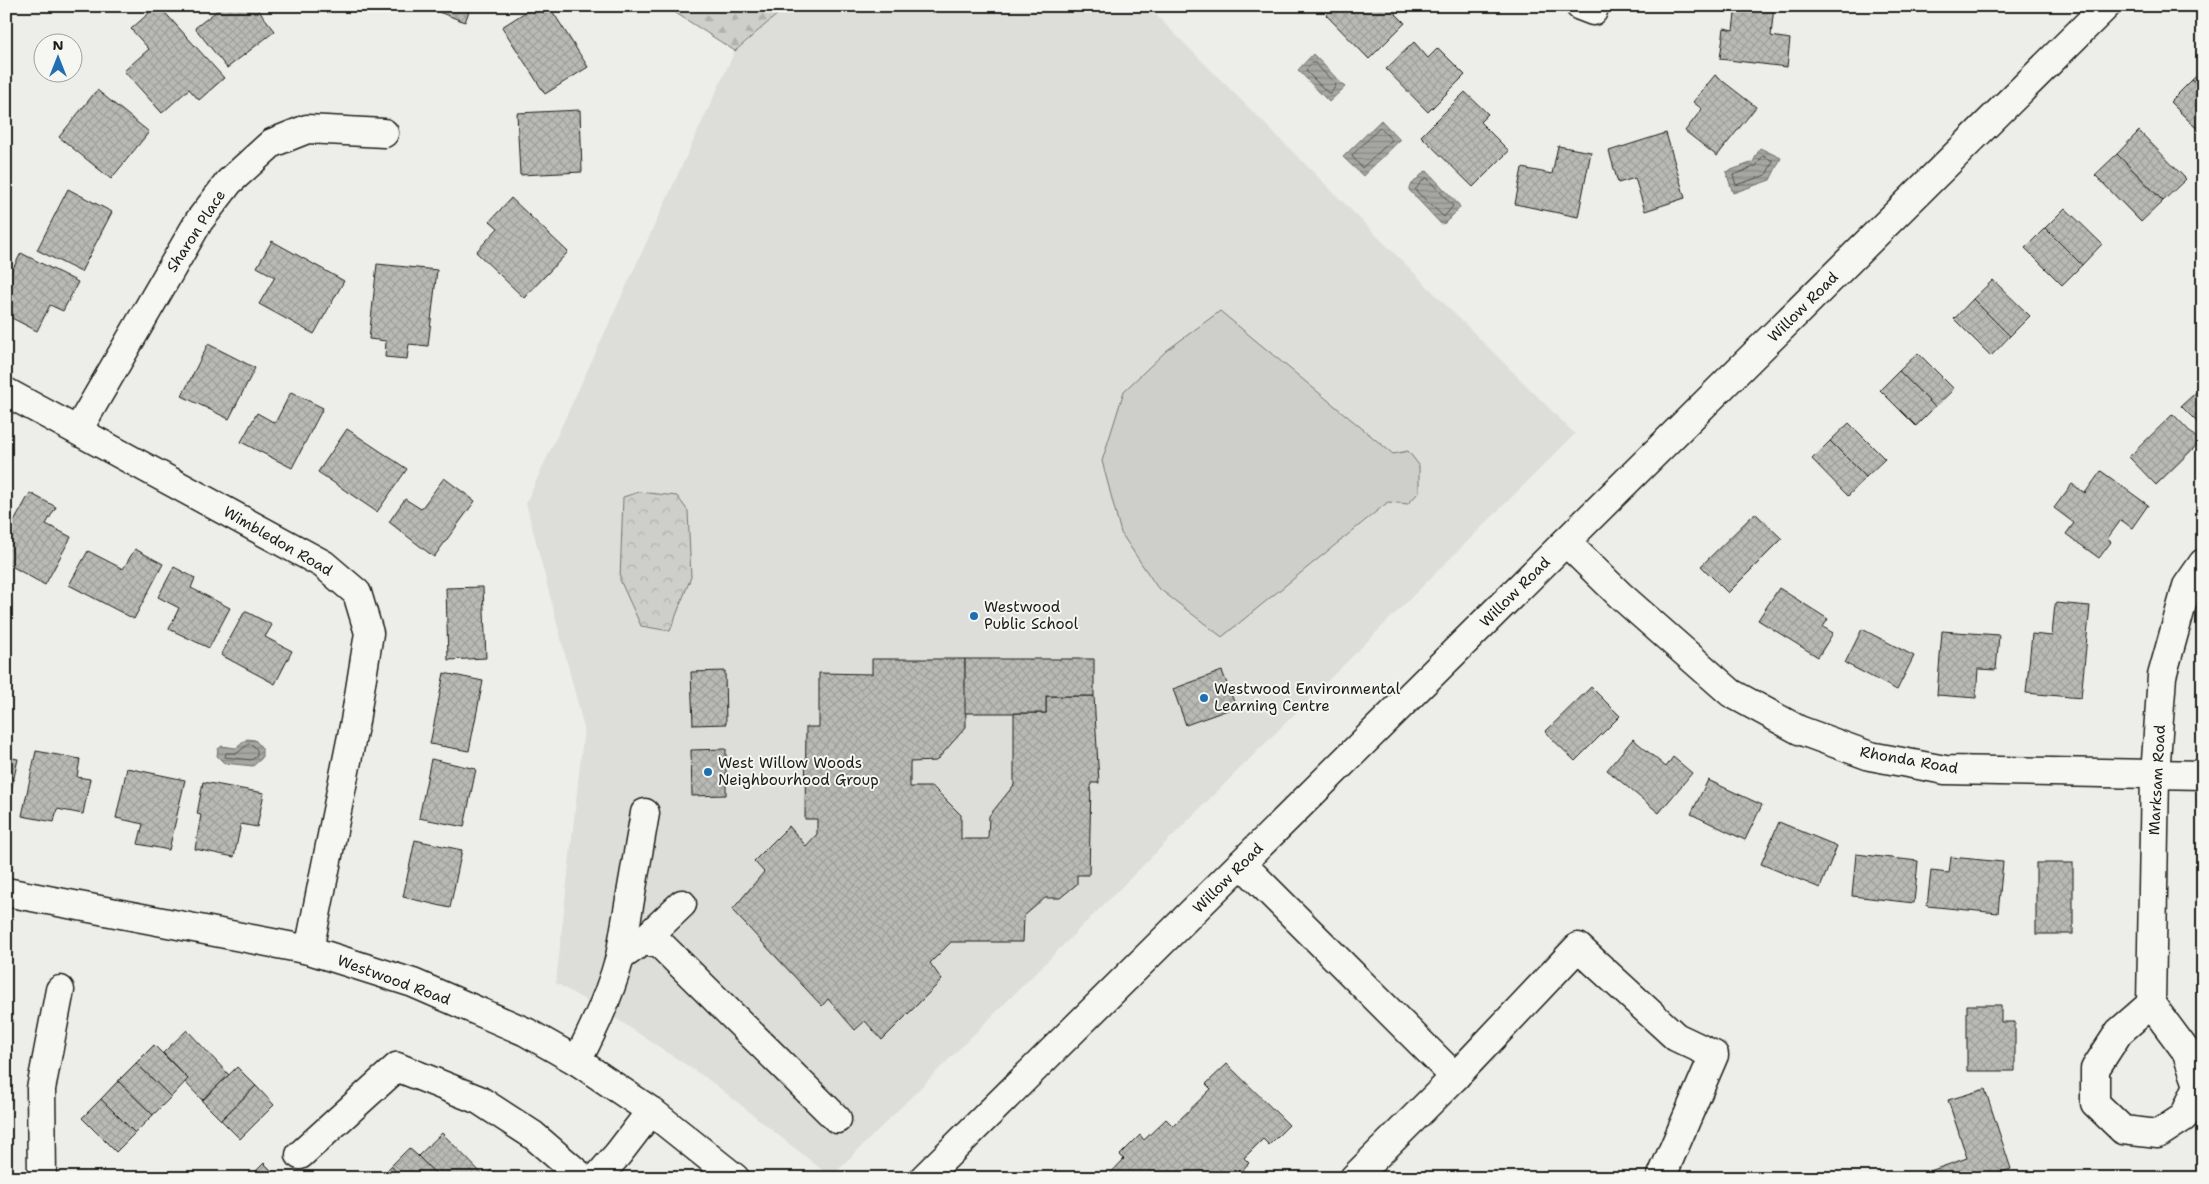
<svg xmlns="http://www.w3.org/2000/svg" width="2209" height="1184" font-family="'Shantell Sans',sans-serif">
<defs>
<pattern id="forest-firs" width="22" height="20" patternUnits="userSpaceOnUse" patternTransform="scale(1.25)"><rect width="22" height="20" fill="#cececb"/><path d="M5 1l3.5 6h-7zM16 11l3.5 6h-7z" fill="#b0b0ae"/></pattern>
<pattern id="park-crowns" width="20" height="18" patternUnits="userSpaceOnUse" patternTransform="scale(1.25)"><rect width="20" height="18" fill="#cececb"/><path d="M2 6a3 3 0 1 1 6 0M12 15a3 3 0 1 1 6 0" fill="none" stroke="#b0b0ae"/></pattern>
<pattern id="water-rules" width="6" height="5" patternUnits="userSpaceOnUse" patternTransform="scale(1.25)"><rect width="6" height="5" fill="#a6a6a3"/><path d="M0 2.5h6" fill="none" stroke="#868684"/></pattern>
<pattern id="building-cross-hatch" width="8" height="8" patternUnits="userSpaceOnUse" patternTransform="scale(1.25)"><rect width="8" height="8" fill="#b9b9b6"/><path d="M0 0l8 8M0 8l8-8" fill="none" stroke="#9e9e9c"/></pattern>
</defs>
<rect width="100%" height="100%" fill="#edede9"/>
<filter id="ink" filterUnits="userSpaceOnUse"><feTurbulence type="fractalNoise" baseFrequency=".02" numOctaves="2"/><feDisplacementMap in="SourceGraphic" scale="10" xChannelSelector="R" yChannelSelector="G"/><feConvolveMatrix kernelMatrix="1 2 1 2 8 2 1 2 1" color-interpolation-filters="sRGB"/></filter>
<g filter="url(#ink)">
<polygon fill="#ddddda" points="787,6 1147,6 1575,434 831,1177 712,1082 623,1023 556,983 584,728 526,503 735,51"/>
<polygon fill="#cececb" stroke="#757574" points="1220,311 1393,454 1408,451 1419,465 1419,492 1408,504 1388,502 1222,637 1157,587 1121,533 1102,461 1124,391 1166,351"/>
<polygon fill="url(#forest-firs)" stroke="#757574" points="665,6 787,6 735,51"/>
<polygon fill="url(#park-crowns)" stroke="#757574" points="639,492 677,496 688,511 691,577 670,631 641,626 620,580 623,497"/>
<g fill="url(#water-rules)" stroke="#6f6f6d">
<polygon points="1313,54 1345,87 1329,102 1298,70"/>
<polygon points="1381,120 1400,140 1363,176 1343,157"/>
<polygon points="1760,148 1781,158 1770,180 1733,193 1726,172 1753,162"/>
<polygon points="1427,171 1459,205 1460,208 1445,223 1441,224 1409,190 1409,187 1424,172"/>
<polygon points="247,739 255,740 262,748 262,758 253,766 224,763 217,756 218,749 222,746 236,748"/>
</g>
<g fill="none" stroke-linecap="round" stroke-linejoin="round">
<g stroke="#535352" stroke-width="1">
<polygon points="1312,63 1315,63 1336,85 1331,93 1328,93 1306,71"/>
<polygon points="1380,128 1392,140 1362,168 1352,156"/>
<polygon points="1763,156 1773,161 1766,175 1736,185 1733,175 1756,166"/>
<polygon points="1427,178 1453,206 1444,217 1415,190 1424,179"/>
<polygon points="249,744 253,745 257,750 257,756 251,760 225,757 226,753 237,753"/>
</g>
</g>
<g fill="url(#building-cross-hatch)" stroke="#1c1c1c">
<polygon points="157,6 159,6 224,78 199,100 189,89 162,113 124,71 149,49 131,29"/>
<polygon points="223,6 255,6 275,31 227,68 195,28"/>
<polygon points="423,6 471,6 465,22"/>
<polygon points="535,6 549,6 588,67 545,94 502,27"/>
<polygon points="1334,6 1388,6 1405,23 1369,59 1326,15"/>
<polygon points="1736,6 1774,6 1771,36 1790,39 1787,67 1720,59 1724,28 1733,30"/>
<polygon points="1414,42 1428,58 1438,48 1465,75 1428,112 1386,69"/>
<polygon points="2203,70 2203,90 2192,80"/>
<polygon points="1715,75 1756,107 1717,156 1685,131 1702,109 1693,102"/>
<polygon points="2192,80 2203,90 2203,135 2170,102"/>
<polygon points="97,90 149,132 111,179 59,137"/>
<polygon points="1465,92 1488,114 1480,122 1509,151 1473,187 1421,136"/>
<polygon points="580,110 582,172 520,175 517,113"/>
<polygon points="2139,131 2186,179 2163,201 2117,154"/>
<polygon points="1666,133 1685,198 1645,211 1635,178 1618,183 1609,151"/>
<polygon points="1558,146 1591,152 1578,217 1515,204 1522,168 1552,174"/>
<polygon points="2117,154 2163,201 2141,222 2095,175"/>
<polygon points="68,189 112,212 81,272 37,250"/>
<polygon points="511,198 568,252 524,298 476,252 498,228 490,221"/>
<polygon points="2065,208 2102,244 2082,265 2045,228"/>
<polygon points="2045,228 2082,265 2062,285 2025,248"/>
<polygon points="272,241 344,281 314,334 259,304 275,277 257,267"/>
<polygon points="21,253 78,282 63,311 50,305 37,331 6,315 6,282"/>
<polygon points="377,264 437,270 428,346 409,344 407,359 385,357 386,341 369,339"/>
<polygon points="1993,280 2030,316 2010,336 1973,299"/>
<polygon points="1973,299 2010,336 1991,356 1954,319"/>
<polygon points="208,344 255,368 229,419 182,396"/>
<polygon points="1918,353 1954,389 1935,407 1899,371"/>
<polygon points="1899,371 1935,407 1916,426 1880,390"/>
<polygon points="2203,386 2203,428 2181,406"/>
<polygon points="291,392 323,408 292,468 241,442 257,413 275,423"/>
<polygon points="2173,414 2200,442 2156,485 2129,457"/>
<polygon points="1849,423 1885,459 1866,477 1830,441"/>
<polygon points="347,429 407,469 377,512 318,472"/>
<polygon points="1830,441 1866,477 1848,496 1812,459"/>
<polygon points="2101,471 2148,505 2132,528 2121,520 2107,539 2111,542 2099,558 2066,534 2074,523 2054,508 2072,484 2085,493"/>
<polygon points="444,478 475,501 434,557 389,522 405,499 421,509"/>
<polygon points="30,493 56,507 46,524 71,537 45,585 6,563 6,536"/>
<polygon points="1755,513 1782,539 1728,593 1701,566"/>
<polygon points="135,549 163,564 134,619 69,585 88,551 123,569"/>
<polygon points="174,567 195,578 191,588 230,608 209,648 169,629 179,608 158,597"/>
<polygon points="483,587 486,658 448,660 446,588"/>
<polygon points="1779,588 1828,619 1823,627 1833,633 1818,657 1758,620"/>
<polygon points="2055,603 2090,606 2081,698 2026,693 2032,634 2052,636"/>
<polygon points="245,611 272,625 265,637 292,651 275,684 221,655"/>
<polygon points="1862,629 1914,656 1897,690 1845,663"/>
<polygon points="1942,631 1999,635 1996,670 1978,669 1976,698 1937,695"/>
<polygon points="872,659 965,659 966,727 936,761 910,762 910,787 933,787 961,815 961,839 988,839 989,816 1014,785 1014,713 1046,713 1046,696 1094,696 1099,783 1091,783 1089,875 1077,875 1077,884 1060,898 1045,898 1024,916 1023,942 951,942 930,963 942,980 882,1040 865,1021 855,1030 828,999 822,1006 732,910 764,872 754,861 789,826 806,846 817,834 817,819 805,819 806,727 819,727 819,673 872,674"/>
<polygon points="965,659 1094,659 1094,696 1046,696 1046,713 965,713"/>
<polygon points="725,671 726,724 693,725 691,672"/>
<polygon points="1222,671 1236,707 1186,725 1173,689"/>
<polygon points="444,673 483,681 469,751 430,744"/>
<polygon points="1591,687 1620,716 1575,761 1545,732"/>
<polygon points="1633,739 1666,767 1673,757 1692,773 1659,813 1607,770"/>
<polygon points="726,749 726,795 692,796 691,750"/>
<polygon points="36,751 80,759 77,777 90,779 83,814 57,809 54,822 22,816"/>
<polygon points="6,757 18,759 6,814"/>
<polygon points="431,759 476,769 464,827 419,818"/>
<polygon points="127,768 185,780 169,850 138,844 143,824 116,818"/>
<polygon points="1708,780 1762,805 1745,840 1691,814"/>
<polygon points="203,782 264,793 257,827 241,824 234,857 195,849 201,815 197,814"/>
<polygon points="1779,822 1837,846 1820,888 1761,864"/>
<polygon points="415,840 462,850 450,908 403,897"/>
<polygon points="1856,854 1918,861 1914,903 1852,896"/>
<polygon points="1951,857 2003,862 1998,913 1927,906 1931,871 1949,873"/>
<rect x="2036" y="863" width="37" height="71"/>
<polygon points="1967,1005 2001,1005 2001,1022 2015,1022 2015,1071 1967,1071"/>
<polygon points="187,1030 229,1075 202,1100 185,1082 188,1079 163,1053"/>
<polygon points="154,1045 188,1079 171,1097 136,1063"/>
<polygon points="136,1063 171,1097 153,1115 118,1081"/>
<polygon points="1227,1064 1289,1125 1269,1145 1263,1139 1244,1158 1249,1163 1235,1178 1106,1178 1124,1159 1120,1155 1140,1135 1144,1140 1166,1119 1173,1126 1211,1089 1206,1084"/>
<polygon points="237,1067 256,1086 221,1120 202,1101"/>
<polygon points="118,1081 153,1115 135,1133 101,1099"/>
<polygon points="256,1086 274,1105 240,1139 221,1120"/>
<polygon points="1985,1089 2011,1169 1985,1178 1932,1178 1930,1171 1967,1158 1948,1100"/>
<polygon points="101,1099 135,1133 116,1152 82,1118"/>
<polygon points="442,1133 485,1177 484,1178 440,1178 418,1156"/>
<polygon points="409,1148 418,1156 440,1178 402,1178 391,1166"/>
<polygon points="264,1163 279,1178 249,1178"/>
<polygon points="391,1166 402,1178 380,1178"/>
<polygon points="491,1170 499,1178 484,1178 485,1177"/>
</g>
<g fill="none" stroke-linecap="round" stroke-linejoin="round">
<defs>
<g id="minor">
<polyline points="1580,6 1593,11"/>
<polyline points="6,392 323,564 357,593 369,633 355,721 309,950"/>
<polyline points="78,430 199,221 229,182 272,143 307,129 384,133"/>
<polyline points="1566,542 1620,595 1731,693 1799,730 1870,756 1945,770 2203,775"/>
<polyline points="1242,864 1455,1077 1354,1178"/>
<polyline points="6,892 309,950 413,983 526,1032 577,1061 651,1111 735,1178"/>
<polyline points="643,941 682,904"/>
<polyline points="620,957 643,941 660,944 837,1119"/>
<polyline points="2151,1004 2119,1032 2095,1069 2095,1103 2123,1130 2158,1134 2184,1117 2198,1085 2186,1051 2151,1004 2155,775 2162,676 2187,586 2203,563"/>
<path d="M577,1061C595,1027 610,994 620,957L645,813"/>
<polyline points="1455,1077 1578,947 1676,1037 1714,1055 1661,1178"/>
<polyline points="300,1155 397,1067 479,1100 533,1135 583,1178"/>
<polyline points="42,1178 41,1089 60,990"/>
<polyline points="597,1178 618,1154 651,1111"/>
</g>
<polyline id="major" points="924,1178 2106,6"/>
</defs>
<use href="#minor" stroke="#1c1c1c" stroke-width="31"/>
<use href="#major" stroke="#1c1c1c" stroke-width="31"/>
<use href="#minor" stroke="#f6f6f2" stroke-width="28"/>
<use href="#major" stroke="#f6f6f2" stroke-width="28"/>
</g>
</g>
<g fill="#1f6fb2" stroke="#f6f6f2" stroke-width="2">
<circle cx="974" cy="616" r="5"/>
<circle cx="1204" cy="698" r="5"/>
<circle cx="708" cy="772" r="5"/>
</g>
<g text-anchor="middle" stroke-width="4" stroke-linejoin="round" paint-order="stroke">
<g font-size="15" fill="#1c1c1c" stroke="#f6f6f2">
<text transform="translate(196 231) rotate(-57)" y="5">Sharon Place</text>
<text transform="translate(1803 307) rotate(-45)" y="5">Willow Road</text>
<text transform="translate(278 541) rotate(30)" y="5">Wimbledon Road</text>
<text transform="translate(1515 592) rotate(-45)" y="5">Willow Road</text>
<text transform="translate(1909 760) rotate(10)" y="5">Rhonda Road</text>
<text transform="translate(2157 780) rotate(-87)" y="5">Marksam Road</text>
<text transform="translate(1228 878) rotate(-45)" y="5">Willow Road</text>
<text transform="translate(394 980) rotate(20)" y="5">Westwood Road</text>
</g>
<g font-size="15" fill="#1c1c1c" stroke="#f6f6f2" text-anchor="start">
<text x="984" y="612">Westwood<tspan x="984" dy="17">Public School</tspan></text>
<text x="1214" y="694">Westwood Environmental<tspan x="1214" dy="17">Learning Centre</tspan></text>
<text x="718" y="768">West Willow Woods<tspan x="718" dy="17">Neighbourhood Group</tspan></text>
</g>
</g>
<rect width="2209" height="1184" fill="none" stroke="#f6f6f2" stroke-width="25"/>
<rect x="12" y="12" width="2184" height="1159" fill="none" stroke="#1c1c1c" stroke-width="2" filter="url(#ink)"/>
<g transform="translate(58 58)"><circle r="24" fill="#f6f6f2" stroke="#9f9f9c"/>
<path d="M0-4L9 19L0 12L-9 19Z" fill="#1f6fb2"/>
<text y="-8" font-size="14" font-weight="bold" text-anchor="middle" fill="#1c1c1c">N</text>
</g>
</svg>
